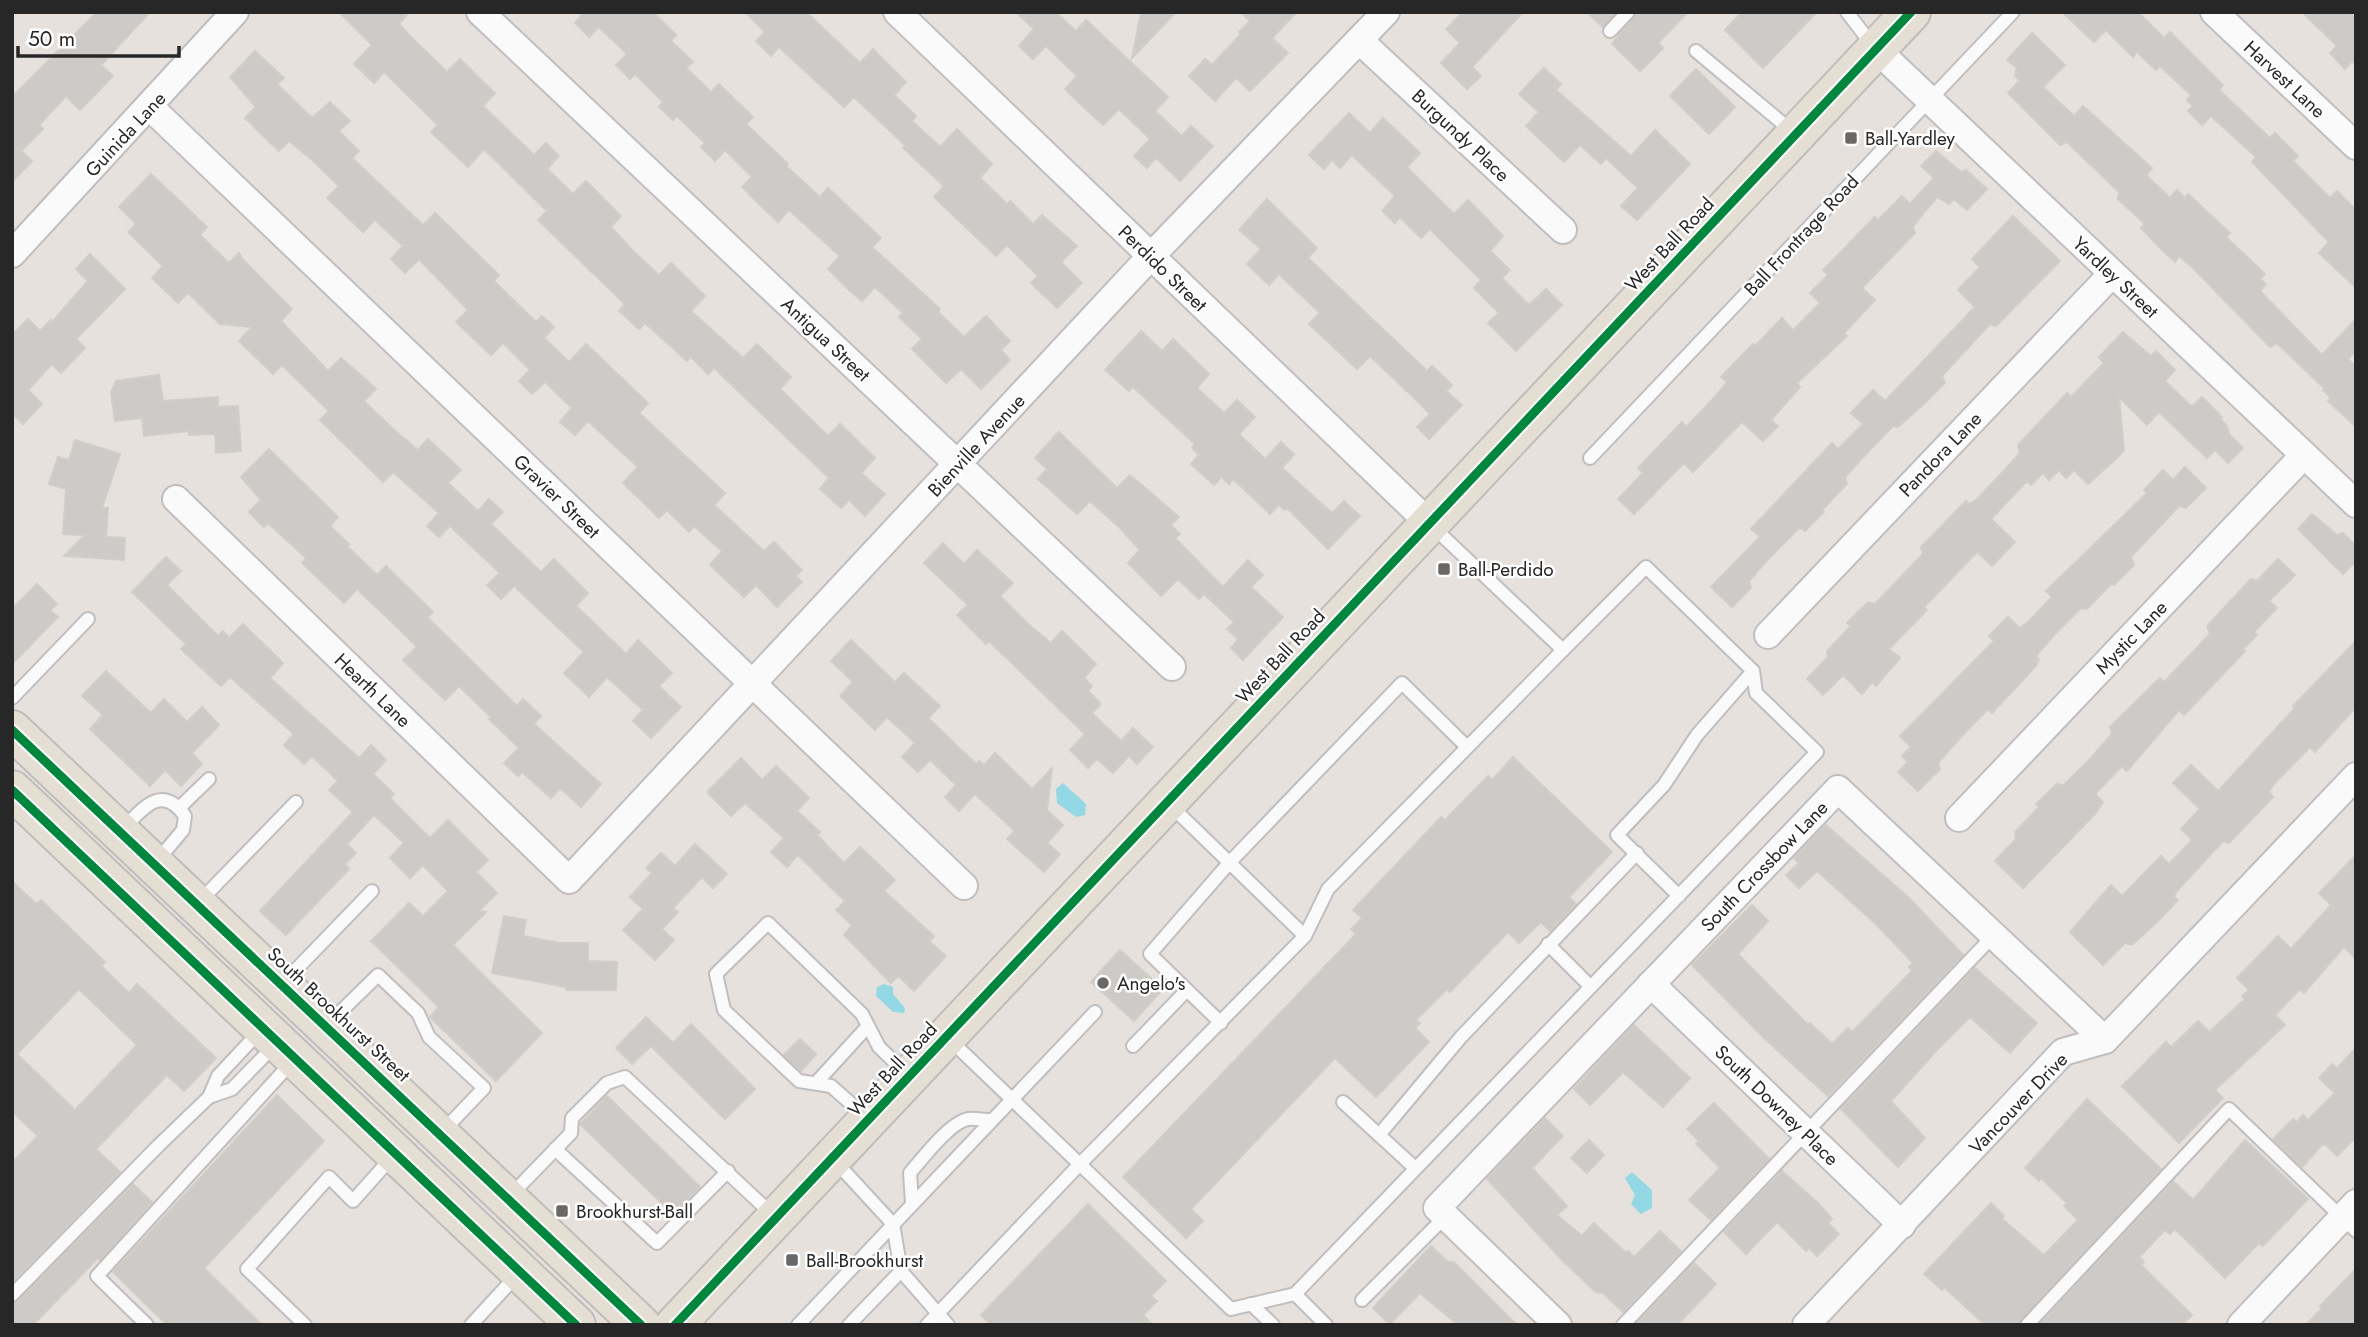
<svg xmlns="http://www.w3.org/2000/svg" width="2368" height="1337" font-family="Jost,sans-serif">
<rect width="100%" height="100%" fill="#e6e1dd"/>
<g fill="#93d9e5">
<polygon points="1063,783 1086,804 1085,815 1076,817 1057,803 1056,789"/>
<polygon points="884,984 893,987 893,994 905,1008 904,1013 893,1012 876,996 877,987"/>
<polygon points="1632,1172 1652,1190 1652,1208 1641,1214 1631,1204 1635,1195 1625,1178"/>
</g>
<g fill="#cdcac7" stroke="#d1cdc9" stroke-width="2" fill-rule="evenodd">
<polygon points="97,12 150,12 101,65 113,76 80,110 66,96 39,125 43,129 21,151 32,161 12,182 12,97"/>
<polygon points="339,12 409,12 399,24 409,35 447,72 460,59 475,74 495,93 483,106 534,155 546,143 559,156 547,169 573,194 586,181 621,216 611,227 632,250 659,275 671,263 705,296 691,311 743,358 757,344 791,377 780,389 828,436 840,424 875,458 861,473 885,494 865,516 849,500 841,508 820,489 829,478 714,368 708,374 691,357 687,361 645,323 639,329 619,311 625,304 538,220 547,211 484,149 468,167 431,132 438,125 384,72 374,83 354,64 372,45"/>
<polygon points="584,12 653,12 676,35 671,41 693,62 686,68 711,92 719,84 753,117 746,124 788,164 786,166 820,197 828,188 881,238 872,247 940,309 938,312 964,337 986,316 1010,341 1001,350 1010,360 981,389 961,369 946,383 912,349 922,339 899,317 903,313 875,287 862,301 847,288 828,269 840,256 789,210 778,222 757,202 742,187 752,177 725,150 715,161 701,147 705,143 677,116 673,120 659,107 663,102 635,74 630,79 616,65 627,54 599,27 589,37 575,23"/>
<polygon points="745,12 806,12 860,63 873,49 906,82 894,95 916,116 912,121 940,147 957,129 992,164 980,178 1007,204 1010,201 1033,224 1042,215 1077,246 1061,262 1082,283 1057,308 1031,283 1038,276 1007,245 996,256 934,197 944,186 903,148 906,146 854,97 844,107 779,47 771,56 756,41 765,32"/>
<polygon points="1016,12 1055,12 1076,31 1086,20 1168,97 1155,111 1182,136 1191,126 1213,146 1180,181 1156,158 1147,168 1134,156 1150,139 1119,109 1103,125 1077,101 1065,89 1077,76 1046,46 1033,59 1019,46 1034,29"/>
<polygon points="1141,12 1176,12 1132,58"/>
<polygon points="1241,12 1297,12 1272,38 1288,53 1250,91 1236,78 1215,101 1189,76 1205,59 1212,65 1241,34 1239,32 1250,21"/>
<polygon points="1463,12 1523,12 1472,67 1481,76 1467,89 1441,63 1460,43 1446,29"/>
<polygon points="1587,12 1616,12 1603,27"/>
<polygon points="1637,12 1688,12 1658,43 1663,48 1640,71 1612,44"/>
<polygon points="1742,12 1817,12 1763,68 1725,30"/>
<polygon points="2062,12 2138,12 2164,38 2170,32 2223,85 2219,90 2270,138 2275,133 2298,156 2293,161 2330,198 2337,191 2356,210 2356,288 2319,253 2329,242 2252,162 2256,157 2211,116 2202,125 2188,111 2193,106 2187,100 2191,95 2160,66 2156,70 2137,52 2133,57 2106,30 2094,42"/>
<polygon points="2302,12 2349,12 2356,19 2356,65 2352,61 2345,69 2330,53 2337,46"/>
<polygon points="2032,33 2065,65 2043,87 2074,116 2083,106 2152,168 2146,175 2170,198 2177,190 2185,198 2188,194 2230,233 2226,237 2265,274 2260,279 2266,284 2260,291 2322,355 2356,319 2356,351 2348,359 2356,367 2356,427 2328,401 2331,398 2323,390 2324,388 2277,343 2270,347 2193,268 2179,256 2175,262 2162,250 2141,228 2145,224 2118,199 2119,192 2067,142 2060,145 2008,93 2020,80 2015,76 2017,68 2007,60"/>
<polygon points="255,51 284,78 277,84 312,118 330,102 350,121 339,131 359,151 352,158 423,225 435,213 499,275 494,281 536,322 542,316 554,327 544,338 569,362 586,344 648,403 639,413 725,493 714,505 764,551 774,542 802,570 796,576 802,582 777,607 756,585 744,597 710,565 722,551 694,526 689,532 667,510 659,518 623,483 638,467 588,421 575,435 560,422 572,408 545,382 532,394 519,381 530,370 503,343 491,355 456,322 468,310 419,259 405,273 391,259 403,246 375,220 363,232 327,198 339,186 312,160 289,141 279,151 245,118 256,107 230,77"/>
<polygon points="1544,68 1561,84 1556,90 1631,156 1655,130 1690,164 1637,220 1621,206 1638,188 1606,158 1601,164 1580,145 1564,162 1526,126 1539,112 1519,94"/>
<polygon points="1696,69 1735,107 1709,134 1670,96"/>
<polygon points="1349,113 1370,133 1383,118 1399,133 1420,153 1407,167 1454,214 1468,200 1484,216 1503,236 1490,251 1510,270 1502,278 1529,305 1546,289 1562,305 1516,351 1488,323 1499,313 1474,288 1481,280 1430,229 1421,238 1400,217 1395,223 1382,211 1395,196 1352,155 1340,168 1332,160 1324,169 1309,155"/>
<polygon points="1936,151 1961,172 1966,170 1987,189 1967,210 1954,199 1949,204 1937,197 1913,226 1915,233 1862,288 1875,300 1844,333 1847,336 1797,383 1800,387 1771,420 1778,426 1763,441 1742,422 1693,472 1684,463 1634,514 1618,499 1643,473 1638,468 1682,422 1686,427 1715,397 1727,382 1721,377 1753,344 1755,346 1782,318 1793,330 1820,303 1810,293 1828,275 1823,270 1875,217 1878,220 1902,196 1910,204 1934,178 1921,166"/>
<polygon points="151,174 207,227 200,235 229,263 239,253 244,261 292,309 281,321 328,371 341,358 362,376 376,389 364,401 393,429 418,450 428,439 461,470 448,483 478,511 489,499 503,512 491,524 541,572 554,559 588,593 576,606 597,626 626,654 638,640 672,673 659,686 681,707 651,738 633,721 643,710 607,677 589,697 564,673 584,652 514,586 501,599 487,585 500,573 450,526 439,537 427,526 439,513 393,472 383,482 320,420 329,411 282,365 273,374 239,341 252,327 220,324 188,293 178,303 152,278 163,266 128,232 136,224 119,207"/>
<polygon points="1267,199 1317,248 1308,258 1427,371 1432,366 1452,385 1446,391 1462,405 1429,439 1417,427 1430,414 1408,392 1370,356 1357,369 1309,324 1320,313 1279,274 1269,285 1247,264 1261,249 1239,230"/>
<polygon points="2013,216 2060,261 1996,326 1990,324 1942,376 1945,383 1925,403 1898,427 1893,426 1866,454 1845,477 1847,484 1822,510 1824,512 1805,531 1801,528 1797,530 1769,558 1749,581 1751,588 1732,607 1711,587 1760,537 1751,529 1832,443 1838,449 1863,424 1851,413 1873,390 1885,401 1975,307 1958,290 1980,267 1972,259"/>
<polygon points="90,254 125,289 76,339 85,348 61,373 52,364 28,390 42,404 23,424 12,413 12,335 28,319 40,331 51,320 52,322 88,281 76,269"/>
<polygon points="1141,331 1162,351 1173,339 1209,374 1197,388 1224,413 1237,400 1255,417 1239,434 1265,459 1281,442 1294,454 1282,468 1332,513 1344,501 1360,516 1328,549 1287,508 1285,510 1279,505 1270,514 1233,479 1229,484 1221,477 1214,485 1191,464 1199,455 1192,448 1195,444 1133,387 1129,391 1105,370"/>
<polygon points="2123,332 2151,356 2156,351 2175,370 2165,381 2192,407 2202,397 2222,417 2220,419 2227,426 2229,434 2243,448 2228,463 2215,450 2207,458 2159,412 2147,425 2119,397 2124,450 2117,458 2088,484 2074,470 2066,478 2059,470 2049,480 2043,473 2031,485 2027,481 1991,519 2015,542 1992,566 1977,552 1924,607 1927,610 1889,649 1900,658 1876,686 1872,682 1862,694 1843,675 1823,695 1807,679 1828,657 1827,651 1851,626 1847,623 1868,602 1875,604 1923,554 1921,547 1966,501 1969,504 1976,500 1999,476 2020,453 2018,445 2067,393 2071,397 2104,363 2099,357"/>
<polygon points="159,375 163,401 218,397 218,407 238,406 241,451 216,453 215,434 189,435 189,431 144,436 142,418 115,421 111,393 116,381"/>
<polygon points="1059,432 1117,488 1130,475 1179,517 1171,525 1180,534 1175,538 1223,587 1248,560 1263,575 1251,587 1283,617 1243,660 1231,648 1238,639 1227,629 1234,622 1204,594 1199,599 1178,579 1161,596 1128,563 1140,550 1119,527 1090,501 1077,514 1038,479 1047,469 1035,458"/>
<polygon points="75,440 120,454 102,508 108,508 106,537 125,538 124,560 64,556 85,535 63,534 66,489 49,484 58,457 69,460"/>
<polygon points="269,449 338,517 330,526 349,544 347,546 377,575 386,566 433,612 427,617 517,706 523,699 541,716 534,724 601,784 581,807 560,788 551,798 522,772 518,776 504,763 519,748 489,719 491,717 459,686 445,700 403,660 417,647 396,626 357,589 344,603 302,563 306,558 268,523 264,527 249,512 261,500 241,477"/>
<polygon points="2185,467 2206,488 2186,508 2179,506 2131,557 2134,565 2114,585 2112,583 2087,609 2081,608 2054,635 2036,656 2039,659 2036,666 1992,713 1988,709 1958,740 1938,763 1940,769 1918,791 1898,772 1908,762 1902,756 1911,747 1900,736 1994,641 1989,636 2008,617 2020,628 2029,621 2052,597 2046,591 2147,493 2144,490 2163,470 2173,480"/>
<polygon points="2312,514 2337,535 2343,533 2356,546 2356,561 2343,574 2298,529"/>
<polygon points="943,543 964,564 977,550 1013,583 1000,596 1028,624 1051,643 1062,631 1096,664 1084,678 1092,686 1088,691 1101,704 1092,713 1121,741 1133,728 1153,747 1137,764 1129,756 1113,773 1097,759 1088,768 1070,750 1085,734 989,641 986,644 957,615 968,605 924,563"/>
<polygon points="166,557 181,571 167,585 218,636 223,631 229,638 243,624 283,663 270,678 359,758 371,745 386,760 373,774 394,794 390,798 430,838 448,820 488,860 476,872 497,893 479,911 486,912 453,945 542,1033 496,1081 430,1017 439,1007 371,941 409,903 423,916 448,891 423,865 410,878 390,858 404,843 374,815 347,844 356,853 345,864 349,869 286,935 260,911 353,812 329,790 338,781 312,756 304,764 284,745 294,734 230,677 221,686 181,649 186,644 132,592"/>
<polygon points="2278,559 2295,575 2269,601 2277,608 2254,632 2257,635 2243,649 2245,651 2184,715 2179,710 2127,771 2122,766 2095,794 2103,802 2095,814 2023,888 1995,861 2016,839 2015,832 2039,807 2036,804 2057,784 2064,785 2091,758 2112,734 2110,727 2160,678 2164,682 2210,634 2207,626 2251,579 2257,581"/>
<polygon points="37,584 57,604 50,610 58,617 12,664 12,609"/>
<polygon points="851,640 895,682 904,673 940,706 928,718 976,764 979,761 984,765 995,753 1032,789 1052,768 1047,810 1063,825 1047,843 1060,854 1044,872 1007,839 1015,831 975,794 959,811 945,797 956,785 930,760 918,772 902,757 915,743 887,717 875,730 840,696 853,682 831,661"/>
<polygon points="2356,641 2356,707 2315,752 2310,747 2273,785 2269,792 2273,797 2229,843 2223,841 2176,892 2174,897 2178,900 2158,921 2132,945 2125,943 2103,965 2070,932 2111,885 2122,896 2161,856 2169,864 2192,840 2181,829 2200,809 2173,783 2191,765 2218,791 2295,708 2293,706"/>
<polygon points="106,671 151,713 164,699 187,722 202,707 219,725 192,753 202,764 181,786 165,770 150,786 90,729 103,715 82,696"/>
<polygon points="1513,757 1612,852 1569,897 1576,904 1550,931 1541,922 1519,943 1508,932 1450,992 1447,989 1416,1020 1420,1023 1415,1028 1429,1042 1376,1097 1335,1058 1191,1209 1203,1221 1186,1238 1123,1177 1356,934 1351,929 1362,918 1353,910 1441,817 1445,820 1488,776 1492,780"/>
<polygon points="741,758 762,780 776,766 809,798 797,811 820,832 817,835 844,863 860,847 895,880 884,891 934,936 929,941 946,956 914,991 898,976 891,983 844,935 852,925 836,910 845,901 798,855 787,867 771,852 784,838 745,803 731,816 707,792"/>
<polygon points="1826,825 1909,898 1963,955 1828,1096 1766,1040 1692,965 1752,905 1768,921 1738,954 1808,1025 1810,1023 1832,1044 1848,1028 1852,1032 1912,971 1909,967 1913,963 1877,925 1817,871 1799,888 1786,875 1799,863 1794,858"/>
<polygon points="695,844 727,874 713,888 702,877 673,908 678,912 662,929 674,940 655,960 623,930 643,909 630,897 652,873 646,868 661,853 675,866"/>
<polygon points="2356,855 2356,959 2344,947 2304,993 2300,989 2275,1015 2285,1025 2215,1090 2223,1098 2179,1143 2122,1086 2166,1042 2171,1047 2198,1021 2209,1032 2245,999 2242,996 2249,990 2237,978 2278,936 2291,949 2331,905 2319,893"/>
<path d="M12,881L36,904L41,900L105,962L101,966L129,993L137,984L216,1058L184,1091L167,1075L96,1149L120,1172L12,1282V1163L38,1136L12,1111ZM79,989L137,1045L75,1110L17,1054Z"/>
<polygon points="504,916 526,920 523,936 560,943 588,943 588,961 617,962 616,990 566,990 566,987 492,973"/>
<polygon points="1120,950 1163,989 1134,1021 1091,982"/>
<polygon points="1975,968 2037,1023 2010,1053 1970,1017 1937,1050 1891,1101 1925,1138 1898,1167 1841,1109"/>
<polygon points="646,1017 673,1043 691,1024 755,1089 725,1119 651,1046 632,1064 616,1048"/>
<polygon points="1634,1025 1690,1078 1663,1107 1623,1072 1590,1105 1574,1089"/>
<polygon points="800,1039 816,1054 801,1071 784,1055"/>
<polygon points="2356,1048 2356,1137 2337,1156 2325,1144 2320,1147 2302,1167 2273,1139 2293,1119 2297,1122 2303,1115 2308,1120 2335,1093 2319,1078 2332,1064 2337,1068"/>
<polygon points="277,1095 324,1141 204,1268 262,1325 167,1325 113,1272"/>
<polygon points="607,1096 700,1187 673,1214 580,1124"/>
<polygon points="2087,1099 2161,1169 2018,1325 1985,1325 1944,1287 1942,1290 1924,1274 1991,1203 2004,1216 2002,1219 2044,1255 2078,1220 2064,1206 2067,1203 2041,1178 2039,1181 2025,1168"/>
<polygon points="1714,1103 1769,1159 1711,1220 1689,1200 1720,1168 1696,1144 1699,1141 1687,1129"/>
<polygon points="1545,1118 1563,1136 1532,1168 1567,1206 1557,1215 1582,1236 1594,1223 1626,1253 1628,1251 1634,1257 1660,1231 1681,1251 1623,1312 1603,1293 1596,1292 1563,1261 1487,1179"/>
<polygon points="1589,1140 1604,1155 1587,1173 1571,1158"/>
<polygon points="2245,1140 2308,1199 2263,1246 2259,1243 2225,1278 2175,1229 2170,1234 2165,1230 2139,1257 2144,1262 2141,1265 2192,1315 2182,1325 2039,1325 2173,1181 2193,1200"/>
<polygon points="1782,1171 1819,1204 1832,1219 1828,1223 1839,1234 1817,1256 1809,1248 1806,1251 1777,1222 1746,1254 1724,1232"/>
<polygon points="133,1184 152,1202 100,1260 98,1258 33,1325 12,1325 12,1304 18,1301"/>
<polygon points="1088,1204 1166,1281 1151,1296 1157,1301 1143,1315 1153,1325 991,1325 981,1315"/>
<polygon points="1431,1246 1448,1262 1454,1262 1517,1325 1458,1325 1420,1293 1390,1324 1373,1308"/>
<polygon points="1694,1263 1716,1284 1677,1325 1636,1324"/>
<polygon points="2356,1269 2356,1325 2306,1325 2322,1308 2320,1306"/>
</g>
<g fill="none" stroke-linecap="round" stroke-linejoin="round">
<defs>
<g id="service">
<polyline points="1847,12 1873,46"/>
<polyline points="1610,31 1628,12"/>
<polyline points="1696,51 1793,132"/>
<polyline points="1590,458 2013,12"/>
<polyline points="12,698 88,619"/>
<polyline points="179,808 209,779"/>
<path d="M122,830C142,810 161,782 185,816L183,830L157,861"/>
<polyline points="1679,896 1617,835 1664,785 1697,735 1753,671"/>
<polyline points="200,901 296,802"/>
<polyline points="1305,936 1328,889 1563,650"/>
<polyline points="1548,944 1590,986"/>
<polyline points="285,981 372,891"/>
<polyline points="1187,990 1221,1023"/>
<polyline points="329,1023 378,975 418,1013 429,1037 484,1088 442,1132"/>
<polyline points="949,1039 1231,1309 1295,1294"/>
<polyline points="1133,1046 1187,990 1150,954 1230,862 1402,683 1467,747"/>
<polyline points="816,1083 868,1026"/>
<polyline points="209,1097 218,1076 260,1031"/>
<polyline points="1343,1102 1415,1168"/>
<polyline points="865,1116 831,1086 799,1081 724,1010 716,974 768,923 862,1014 879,1047 907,1074"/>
<polyline points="1379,1135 1461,1037 1637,853"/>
<polyline points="555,1149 657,1243 728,1171"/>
<polyline points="834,1160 893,1224 901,1271 948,1325"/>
<polyline points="510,1196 571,1133 572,1118 607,1083 625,1077 774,1216"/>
<path d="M912,1203L910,1173C923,1158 949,1123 968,1119C974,1118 984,1120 990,1120"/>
<polyline points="12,1295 158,1146 209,1097 232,1089 274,1046"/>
<polyline points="1362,1300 1445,1217"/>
<polyline points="1251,1304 1273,1325"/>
<polyline points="147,1325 97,1276 292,1062"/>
<polyline points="305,1325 247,1269 329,1177 353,1201 393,1156"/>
<polyline points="471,1325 517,1275"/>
<polyline points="798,1325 1095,1012"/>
<polyline points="849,1325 901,1271"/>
<polyline points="927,1325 1079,1165 1305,936 1170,805"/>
<polyline points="1326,1325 1295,1294 1817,752 1756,693 1753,671 1646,567 1563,650 1432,526"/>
<polyline points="1623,1325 1994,935"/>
<polyline points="2027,1325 2229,1109 2356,1231"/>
</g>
<g id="minor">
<polyline points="480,12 1172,667"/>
<polyline points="897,12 1429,523"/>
<polyline points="2214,12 2356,146"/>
<polyline points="1359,40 1563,230"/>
<polyline points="1876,49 2356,504"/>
<polyline points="150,107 964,886"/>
<polyline points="12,254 235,12"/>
<polyline points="176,499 569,880 1151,256 1386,12"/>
<polyline points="1768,635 2112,274"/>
<polyline points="1959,818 2304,455"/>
<polyline points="1651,984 1902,1225"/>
<polyline points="1558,1325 1437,1208 1838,789 2105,1040"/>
<polyline points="1806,1325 2063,1052 2105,1040 2356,776"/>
<polyline points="2241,1325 2356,1203"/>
</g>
<g id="primary">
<polyline points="12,730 641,1325"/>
<polyline points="12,790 576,1325"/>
<polyline points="675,1325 1911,12"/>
</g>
</defs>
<use href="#service" stroke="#c0bebe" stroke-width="16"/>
<use href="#minor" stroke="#c0bebe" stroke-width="30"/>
<use href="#primary" stroke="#bfbdbc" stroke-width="42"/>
<use href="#service" stroke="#fbfafa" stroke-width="12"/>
<use href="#minor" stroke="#fbfafa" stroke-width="26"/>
<use href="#primary" stroke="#e5ded3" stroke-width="38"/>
<defs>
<g id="cycleway">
<polyline points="12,730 641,1325"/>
<polyline points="12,790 576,1325"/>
<polyline points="675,1325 1911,12"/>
</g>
</defs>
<use href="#cycleway" stroke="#fff" stroke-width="13"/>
<use href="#cycleway" stroke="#00873e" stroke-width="9"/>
</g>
<g fill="#6a6867" stroke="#fff" stroke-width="2.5">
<rect x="1844" y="131" width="14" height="14" rx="3.5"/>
<rect x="1437" y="562" width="14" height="14" rx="3.5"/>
<circle cx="1103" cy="983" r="7"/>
<rect x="555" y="1204" width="14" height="14" rx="3.5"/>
<rect x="785" y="1253" width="14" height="14" rx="3.5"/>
</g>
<g text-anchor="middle" stroke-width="5" stroke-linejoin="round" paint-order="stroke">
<g font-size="19" fill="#272727" stroke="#fff">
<text transform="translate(2285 79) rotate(43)" y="7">Harvest Lane</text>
<text transform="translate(125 134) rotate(-47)" y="7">Guinida Lane</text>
<text transform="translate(1461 135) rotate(43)" y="7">Burgundy Place</text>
<text transform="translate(1801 235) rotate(-47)" y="7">Ball Frontrage Road</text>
<text transform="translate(1669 244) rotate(-47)" y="7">West Ball Road</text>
<text transform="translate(1163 268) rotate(44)" y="7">Perdido Street</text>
<text transform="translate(2116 277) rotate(43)" y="7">Yardley Street</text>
<text transform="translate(826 339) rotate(43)" y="7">Antigua Street</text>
<text transform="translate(976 445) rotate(-47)" y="7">Bienville Avenue</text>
<text transform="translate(1940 454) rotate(-46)" y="7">Pandora Lane</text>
<text transform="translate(557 496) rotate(44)" y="7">Gravier Street</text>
<text transform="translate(2131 637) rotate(-46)" y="7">Mystic Lane</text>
<text transform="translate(1280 656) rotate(-47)" y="7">West Ball Road</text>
<text transform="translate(373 690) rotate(44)" y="7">Hearth Lane</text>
<text transform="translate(1764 866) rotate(-46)" y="7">South Crossbow Lane</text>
<text transform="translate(339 1014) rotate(43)" y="7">South Brookhurst Street</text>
<text transform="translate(892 1069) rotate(-47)" y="7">West Ball Road</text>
<text transform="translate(2018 1103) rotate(-46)" y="7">Vancouver Drive</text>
<text transform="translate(1777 1105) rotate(44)" y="7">South Downey Place</text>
</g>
<g font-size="19" fill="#272727" stroke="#fff" text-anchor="start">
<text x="1865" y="145">Ball-Yardley</text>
<text x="1458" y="576">Ball-Perdido</text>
<text x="1117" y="990">Angelo's</text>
<text x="576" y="1218">Brookhurst-Ball</text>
<text x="806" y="1267">Ball-Brookhurst</text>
</g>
</g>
<rect width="2368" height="1337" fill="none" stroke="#272727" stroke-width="28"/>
<path d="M18 46v10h161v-10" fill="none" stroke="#272727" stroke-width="3.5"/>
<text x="28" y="46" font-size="21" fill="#272727" stroke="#ffffff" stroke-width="5" paint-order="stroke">50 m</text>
</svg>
